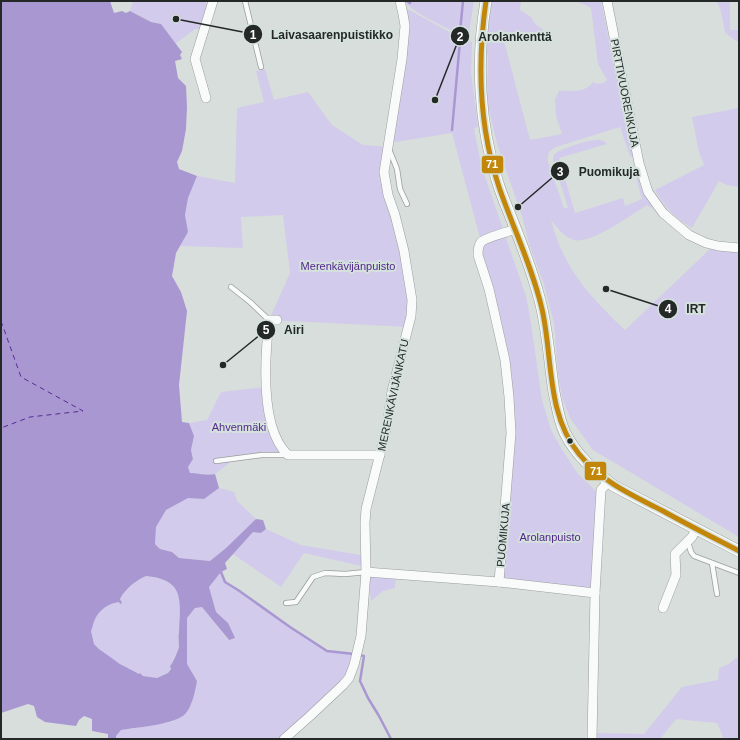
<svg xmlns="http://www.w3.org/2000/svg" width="740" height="740" font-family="Arial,sans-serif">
<rect width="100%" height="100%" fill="#d8dedc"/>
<g fill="#d2cbeb">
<polygon points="133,1 205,1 209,10 202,29 195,29 175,44 161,24 151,22 130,11"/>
<path d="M403,1H474L468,38C446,27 421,18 403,1Z"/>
<path d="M490,1H521L520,10L531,17L536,25L545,31L548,37L544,42C526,39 522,24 503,37L530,140L562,134L556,116L555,100L559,91C573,90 584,94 593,82L597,84L603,83L607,80L598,64L591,8C586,4 580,4 575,1H601L633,158L630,156L620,127L556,147C549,150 547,155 548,162L564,208H568L553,160L554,155C558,149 586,141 595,140C600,139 604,140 607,144L559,158L575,213L623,198L625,206L642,199L634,170L635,168L642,191L653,209L647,205C631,215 592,244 574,240C563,237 557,227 551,220C564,269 589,296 625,330L710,249L739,253V537L593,450L570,418L562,397L558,374L554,323L543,281L529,244L523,219L498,147L487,102L488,57L485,44Z"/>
<polygon points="716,1 730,1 730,30 739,30 739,43 728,35 725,32 720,8"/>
<polygon points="402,6 453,34 472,42 471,72 478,127 474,128 481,165 526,296 531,323 542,400 551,430 561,448 578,474 596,491 594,580 592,586 590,589 503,578 514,432 483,263 481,242 452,133 389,143 402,59"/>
<polygon points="265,69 274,100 308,92 332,125 363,145 389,147 384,172 408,274 408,327 269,320 290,273 283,215 241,217 243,248 180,246 188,232 185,216 188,198 197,176 235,183 237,108 264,102 256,71"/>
<path d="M739,108V187L727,185L719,181L692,228C675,218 664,207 655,190L704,165L699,152L692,117Z"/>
<polygon points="266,387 269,418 288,455 236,458 215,474 207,476 200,473 190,473 188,467 193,459 191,450 194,436 189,423 207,420 221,392"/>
<polygon points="219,488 234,492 237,501 256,519 226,548 210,561 179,558 172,552 160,549 155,544 156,527 166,510 188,497 204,499"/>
<polygon points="266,529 301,545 366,556 366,567 304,553 281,587 233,554 253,532 261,533"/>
<polygon points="221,572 226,582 238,590 290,627 327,651 357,655 351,673 283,739 116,739 116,736 121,730 172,722 197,681 187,664 187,618 195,608 202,606 228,640 228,623 216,612 209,587"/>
<polygon points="396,574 395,588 383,591 371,601 369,576"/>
<path d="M146,576C156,577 167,579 174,587C183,598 179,619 179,632C178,637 179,642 179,647C178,651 176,653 175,656C172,661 171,667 168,673L157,678L142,676L129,669L106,655L94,644L91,630L97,613L107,605L118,600L119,603C123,590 133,582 146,576Z"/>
<polygon points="737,657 739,667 739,739 724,739 717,723 676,719 660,739 596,739 596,733 644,734 682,687 718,680 719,668 729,664"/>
</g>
<path fill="#a997d2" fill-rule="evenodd" d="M1,1H110L114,13L122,11L126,13L130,11L151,22L161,24L182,52L180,55L182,59L175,61L178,78L186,86L187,107L186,129L182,151L177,162L179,169L197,176L188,198L185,215L188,232L176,253L172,276L181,292L187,311L179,385L182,422L189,423L194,436L191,450L193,459L188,467L190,473C199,473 206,476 215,474L219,488L204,499L188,498L166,510L156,527L155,544L160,549L172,552L179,558L210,561L226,548L256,519L263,520L266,529L261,533L253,532L225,563L227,569L221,572L209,587L216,612L228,623L235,638L229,640L202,607L195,608L187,618V664L197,681C195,691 193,704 186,713C176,725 137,727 121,730L116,736V739H108V734L92,731V719L84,716L79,720L76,726L45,722L37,717L34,706L28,704L1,713ZM146,576C156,577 167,579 174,587C183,598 179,619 179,632C178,637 179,642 179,647C178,651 172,665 170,666L171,669L168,673L157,678L143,676L140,673L139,674L120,664L99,649L94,644L91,631C93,627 93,623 95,619C99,610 109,603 119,602L120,604L122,603L120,599C125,589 136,580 146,576Z"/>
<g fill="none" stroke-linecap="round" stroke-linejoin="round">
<g stroke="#a997d2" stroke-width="2.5">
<polyline points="407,1 410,3"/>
<polyline points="460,32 463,1"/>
<polyline points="452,130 460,41"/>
<polyline points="221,572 225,582 238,590 290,627 327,651 354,654"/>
<polyline points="359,655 364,656 360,681 368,698 379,716 391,739"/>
</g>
<polyline stroke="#562c91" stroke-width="1" stroke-dasharray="5 4" stroke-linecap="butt" points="1,321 21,377 83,411 30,417 1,428"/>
<defs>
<g id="service">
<polyline points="245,1 261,67"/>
<polyline points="389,149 397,169 400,189 407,204"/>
<polyline points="231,287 250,302 269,320"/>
<polyline points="216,461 262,455 288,455"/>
<polyline points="688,542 691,552 694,556 739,573"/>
<polyline points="712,563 717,594"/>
<polyline points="286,603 296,602 313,577 325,573 345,574 366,572"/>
</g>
<g id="minor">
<polyline points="607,1 639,163 648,192 663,213 689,235 706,243 718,246 739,248"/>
<polyline points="206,98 195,59 213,1"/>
<path d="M277,320H269C265,356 259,428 288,455H380"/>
<polyline points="366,572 499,582 595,593"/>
<path d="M499,582L511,433L509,397L505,360L489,289L478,255C478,251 478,246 481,242C487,237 508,232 516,229"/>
<polyline points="663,608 676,575 675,554 692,537 696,529"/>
<polyline points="284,739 310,716 343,685 349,678 354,665 361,636 366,572 365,523 366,509 387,426 392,391 411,316 412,300 404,251 395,215 388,195 384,172 402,59 405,26 403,14 400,1"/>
<polyline points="592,739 595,593 601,490 608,482"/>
</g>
<path id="tertiary" d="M486,1C476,60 479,123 497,180C501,194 507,207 512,220C522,245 532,271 539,297C548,328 549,361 554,392C557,406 559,421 565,433C576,455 594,471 614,486L739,551"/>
</defs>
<use href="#service" stroke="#999e9c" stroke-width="6"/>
<use href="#minor" stroke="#999e9c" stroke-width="10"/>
<use href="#tertiary" stroke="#999e9c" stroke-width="12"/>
<use href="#service" stroke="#f9fafa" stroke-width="4.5"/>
<use href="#minor" stroke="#f9fafa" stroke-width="9"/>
<use href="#tertiary" stroke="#f9fafa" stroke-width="11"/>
<defs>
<path id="bus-1" d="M486,1C477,64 479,127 499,187C513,228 532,266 542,309C553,357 546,414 579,454C602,482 632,495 663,511C688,525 714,538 739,551"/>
</defs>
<use href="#bus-1" stroke="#d5e1dd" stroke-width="8"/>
<use href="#bus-1" stroke="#c2870a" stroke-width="5"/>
</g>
<circle fill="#242927" stroke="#d5e1dd" stroke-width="1.5" cx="570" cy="441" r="3.5"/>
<g text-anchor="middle" stroke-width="4" stroke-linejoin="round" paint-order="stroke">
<g font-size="11" fill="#242927" stroke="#d5e1dd">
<text transform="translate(625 93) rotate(79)" y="4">PIRTTIVUORENKUJA</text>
<text transform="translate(393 395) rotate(-78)" y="4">MERENKÄVIJÄNKATU</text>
<text transform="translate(503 535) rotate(-85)" y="4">PUOMIKUJA</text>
</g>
<g font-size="11" fill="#52278d" stroke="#d5e1dd">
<text x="348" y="270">Merenkävijänpuisto</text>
<text x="239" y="431">Ahvenmäki</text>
<text x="550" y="541">Arolanpuisto</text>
</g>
</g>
<path fill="none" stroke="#242927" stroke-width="1.5" d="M176 19L253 34M435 100L460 36M518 207L560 171M606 289L668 309M223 365L266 330"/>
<g fill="#242927" stroke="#d5e1dd" stroke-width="1.5">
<circle cx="176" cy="19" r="4"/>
<circle cx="435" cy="100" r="4"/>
<circle cx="518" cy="207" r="4"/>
<circle cx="606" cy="289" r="4"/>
<circle cx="223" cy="365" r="4"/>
<circle cx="253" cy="34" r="10"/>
<circle cx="460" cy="36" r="10"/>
<circle cx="560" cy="171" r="10"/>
<circle cx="668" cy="309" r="10"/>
<circle cx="266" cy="330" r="10"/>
</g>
<g font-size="12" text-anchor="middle" font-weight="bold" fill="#fff">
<text x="253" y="39">1</text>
<text x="460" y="41">2</text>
<text x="560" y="176">3</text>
<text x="668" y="313">4</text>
<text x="266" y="334">5</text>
</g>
<g font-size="12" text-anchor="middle" font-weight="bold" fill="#242927" stroke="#d5e1dd" stroke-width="4" stroke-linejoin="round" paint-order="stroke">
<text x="332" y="39">Laivasaarenpuistikko</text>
<text x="515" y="41">Arolankenttä</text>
<text x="609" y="176">Puomikuja</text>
<text x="696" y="313">IRT</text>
<text x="294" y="334">Airi</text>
</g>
<g stroke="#d5e1dd" stroke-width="1.5">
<rect x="481" y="155" width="23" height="19" rx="4" fill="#c2870a"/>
<rect x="584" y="461" width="23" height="20" rx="4" fill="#c2870a"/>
</g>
<g font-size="11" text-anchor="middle" font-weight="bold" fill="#fff">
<text x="492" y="168">71</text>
<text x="596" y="475">71</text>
</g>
<rect width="740" height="740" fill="none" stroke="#242927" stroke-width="4"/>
</svg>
